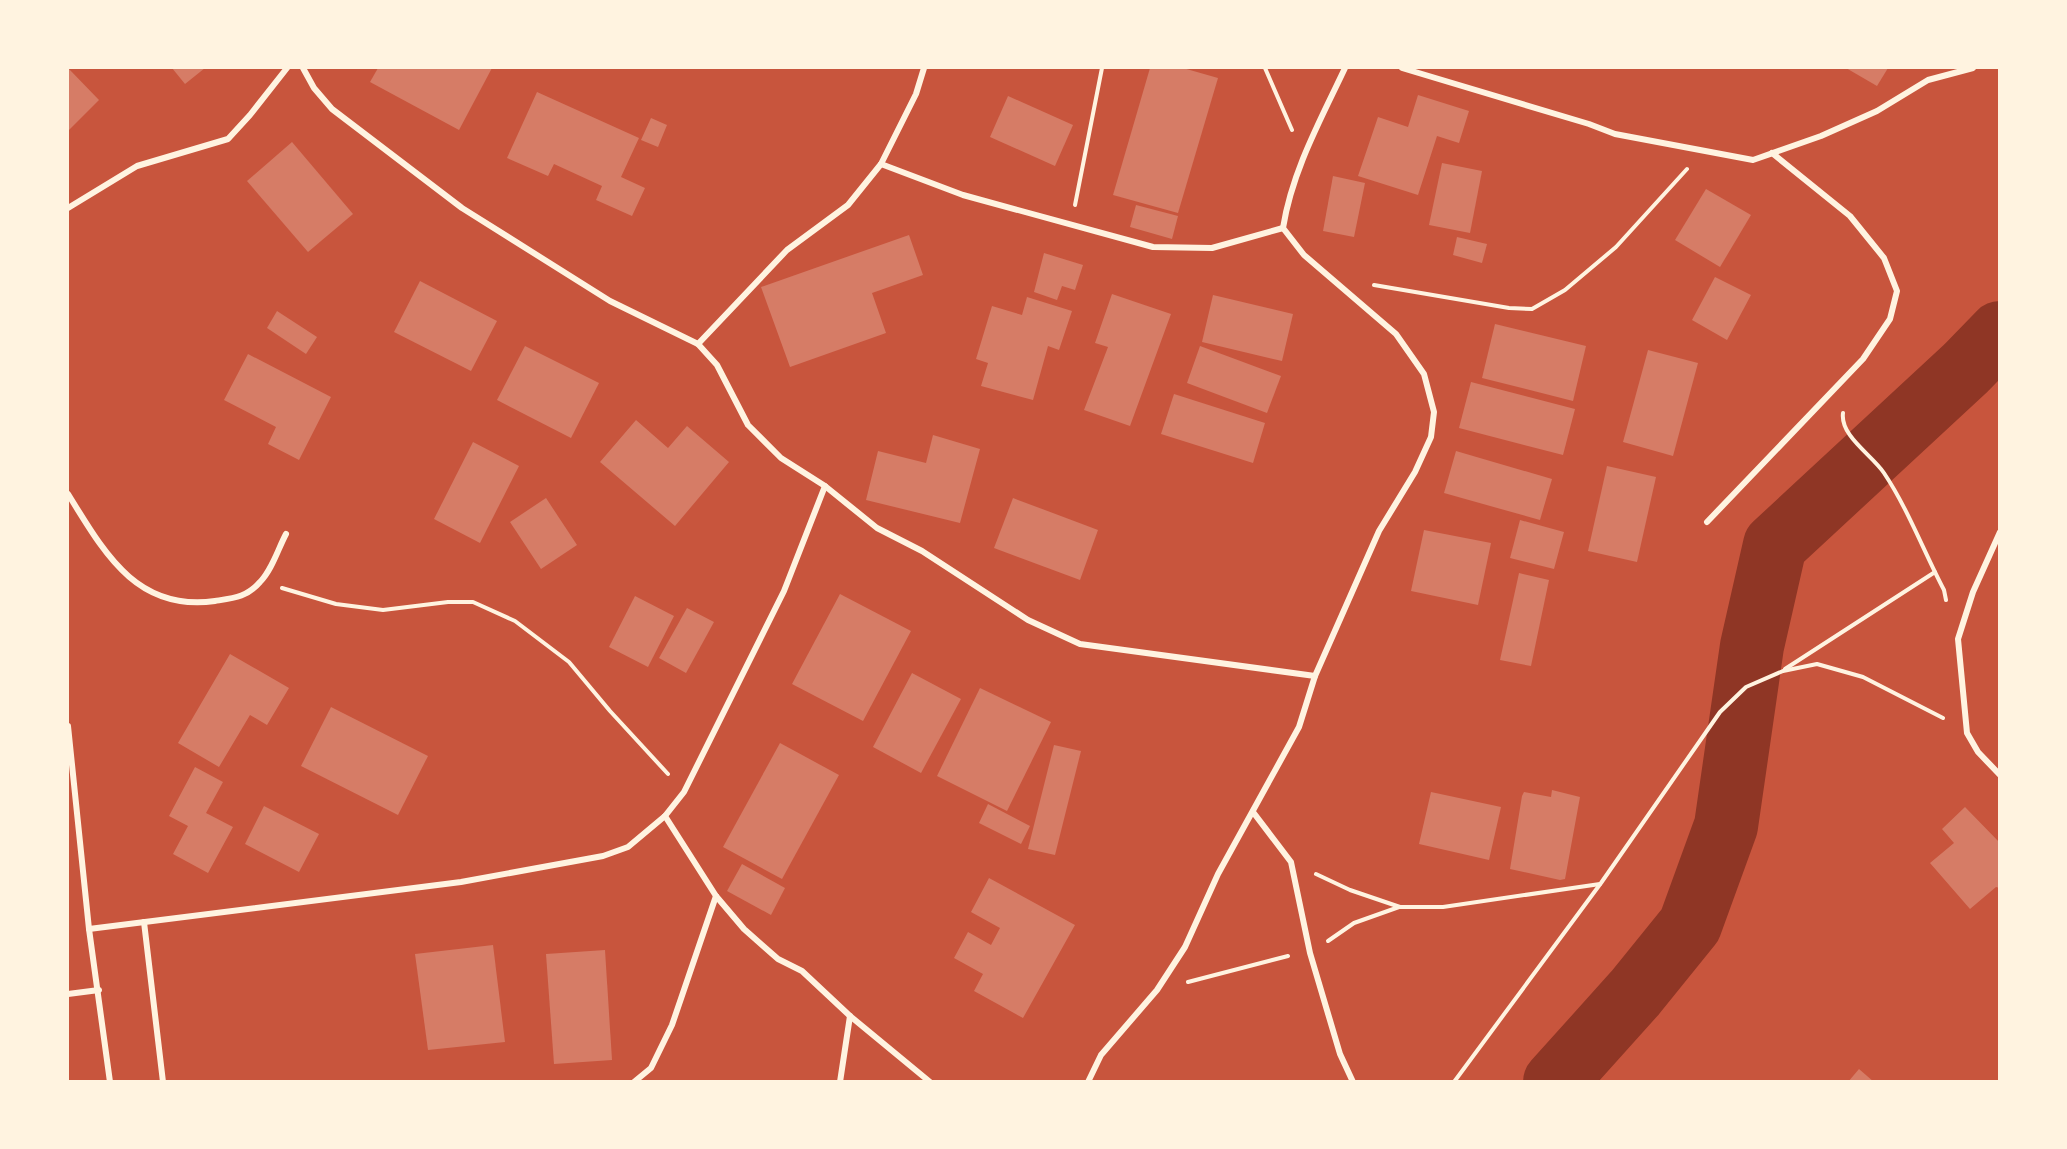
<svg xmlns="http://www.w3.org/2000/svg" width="2067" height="1149" font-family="Georgia,serif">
<rect width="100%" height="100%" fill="#c8553d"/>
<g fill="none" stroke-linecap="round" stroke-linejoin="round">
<polyline stroke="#8f3625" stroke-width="64" points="1555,1082 1635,993 1690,925 1726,826 1752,646 1775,545 1966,368 2000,333"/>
</g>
<g fill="#d67c66">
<polygon points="68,68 99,100 68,131"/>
<polygon points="172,68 205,68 185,84"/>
<polygon points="378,68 492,68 459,130 370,82"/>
<polygon points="1150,68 1183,68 1218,78 1178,213 1113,195"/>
<polygon points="1846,68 1888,68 1877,86"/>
<polygon points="537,92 639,138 621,177 645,188 632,216 596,200 602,186 554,164 548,176 507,158"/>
<polygon points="1418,95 1469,111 1459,143 1437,136 1418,195 1358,176 1378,117 1408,127"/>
<polygon points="1008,96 1073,125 1055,166 990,137"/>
<polygon points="651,118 667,125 658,147 641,140"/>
<polygon points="292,142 353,214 308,252 247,181"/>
<polygon points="1442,163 1482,171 1470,233 1429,225"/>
<polygon points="1333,176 1365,183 1354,237 1323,231"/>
<polygon points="1706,189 1751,215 1720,267 1675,240"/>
<polygon points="1136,205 1178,216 1172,239 1130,227"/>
<polygon points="909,235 923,275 872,293 886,333 790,367 761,287"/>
<polygon points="1457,237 1487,244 1482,263 1453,255"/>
<polygon points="1044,253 1083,265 1075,290 1062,286 1057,300 1034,292"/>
<polygon points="1715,277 1751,295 1727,340 1692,320"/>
<polygon points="420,281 497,321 471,371 394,332"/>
<polygon points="1112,294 1171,314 1130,426 1084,410 1108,347 1095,343"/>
<polygon points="1213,295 1293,314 1282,361 1202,342"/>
<polygon points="1027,297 1072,311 1059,350 1048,346 1033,400 981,386 988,363 976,359 992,306 1022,315"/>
<polygon points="277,311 317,337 306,354 267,328"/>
<polygon points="1495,324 1586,346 1573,401 1482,378"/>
<polygon points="525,346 599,383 571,438 497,400"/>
<polygon points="1200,346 1281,376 1267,413 1187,383"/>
<polygon points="1648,350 1698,363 1673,456 1623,442"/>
<polygon points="248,354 331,397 299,460 268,444 276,427 224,400"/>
<polygon points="1471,382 1575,409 1563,455 1459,428"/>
<polygon points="1174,394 1265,423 1253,463 1161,434"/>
<polygon points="636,420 668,448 687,426 729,462 675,526 600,462"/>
<polygon points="933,435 980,449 960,523 866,500 878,451 926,463"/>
<polygon points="473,442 519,466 480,543 434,519"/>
<polygon points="1456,451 1552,479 1540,520 1444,493"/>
<polygon points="1607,466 1656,477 1637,562 1588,551"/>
<polygon points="546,498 577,545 541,569 510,522"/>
<polygon points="1013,498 1098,530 1080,580 994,548"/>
<polygon points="1520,520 1564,532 1554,569 1510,558"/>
<polygon points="1424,530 1491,543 1478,605 1411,591"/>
<polygon points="1519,573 1549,580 1531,666 1500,660"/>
<polygon points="840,594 911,631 863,721 792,684"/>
<polygon points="635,596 674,616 648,667 609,647"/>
<polygon points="687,608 714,622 686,673 659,658"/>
<polygon points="230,654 289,688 267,725 250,715 219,767 178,743"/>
<polygon points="912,673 961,699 921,773 873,747"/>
<polygon points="980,688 1051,722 1007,811 937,776"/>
<polygon points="331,707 428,756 398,815 301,766"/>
<polygon points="780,743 839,775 782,879 723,847"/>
<polygon points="1054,745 1081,751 1055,855 1028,849"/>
<polygon points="195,767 223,782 206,813 233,827 208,873 173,854 188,826 169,816"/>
<polygon points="1552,790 1580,797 1565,879 1560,880 1510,869 1522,796 1524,792 1551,797"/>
<polygon points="1431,792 1501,807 1489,860 1419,844"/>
<polygon points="988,804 1030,826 1021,844 979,823"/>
<polygon points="264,806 319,834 299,872 245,844"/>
<polygon points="1965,807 2000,843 2000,888 1996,887 1970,909 1930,863 1954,843 1942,829"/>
<polygon points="742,864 785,888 771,915 727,891"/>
<polygon points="989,878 1075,925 1023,1018 974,991 983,974 954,958 968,932 991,945 1000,928 971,912"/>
<polygon points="493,945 505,1042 428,1050 415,954"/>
<polygon points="605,950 612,1060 554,1064 546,954"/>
<polygon points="1859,1069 1874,1082 1848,1082"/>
</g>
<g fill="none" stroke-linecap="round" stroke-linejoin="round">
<g stroke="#fff3e0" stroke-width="4">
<polyline points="1265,68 1292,130"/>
<polyline points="1075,205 1102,68"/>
<polyline points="1374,285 1509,308 1532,309 1565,290 1616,247 1687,169"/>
<path d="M1843,413C1840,436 1872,455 1884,473C1908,509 1924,552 1944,590L1946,600"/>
<polyline points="282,588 336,604 383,610 448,602 473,602 515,621 569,662 610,711 668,774"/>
<polyline points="1785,669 1935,572"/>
<polyline points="1316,874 1350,890 1400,907 1443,907 1600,884"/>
<polyline points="1328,941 1354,923 1399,907"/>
<polyline points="1188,982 1288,956"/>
<polyline points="1454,1082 1601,883 1720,712 1746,687 1783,671 1817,664 1863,677 1943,718"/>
</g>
<g stroke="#fff3e0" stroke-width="6">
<polyline points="303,68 314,88 332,109 462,208 610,301 698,344 717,365 748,425 781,458 825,486 877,528 922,551 1028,620 1080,644 1315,676"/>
<polyline points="1402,68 1589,124 1615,134 1753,160 1821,136 1877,111 1928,80 1973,68"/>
<polyline points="881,164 963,195 1153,247 1212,248 1283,228"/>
<polyline points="68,208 137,166 228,139 250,115 287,68"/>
<polyline points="698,344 787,250 848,205 881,164 916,94 924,68"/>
<path d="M68,494C104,552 136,612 215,601C234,598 247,597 260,582C272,570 278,549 286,534"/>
<polyline points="1707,522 1863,359 1890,319 1897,291 1884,258 1850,216 1772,153"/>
<polyline points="2000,532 1973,592 1958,639 1967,733 1978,752 2000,775"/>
<polyline points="68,726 89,929 110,1082"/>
<polyline points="1253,812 1291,862 1310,953 1340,1054 1353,1082"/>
<polyline points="665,816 716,896 744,929 778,959 802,971 850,1016 930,1082"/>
<polyline points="144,922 163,1082"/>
<polyline points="89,929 461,882 603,856 628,847 665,816 684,792 784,591 825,486"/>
<polyline points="68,994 99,990"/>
<polyline points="634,1082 651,1068 672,1025 716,896"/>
<polyline points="840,1082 850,1016"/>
<path d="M1088,1082L1101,1055L1157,990L1185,947L1218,874L1299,727L1315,676L1379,531L1415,472L1431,437L1434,412L1424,374L1396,334L1304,255L1283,228C1292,171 1321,119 1345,68"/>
</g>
</g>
<rect width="2067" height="1149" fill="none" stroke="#fff3e0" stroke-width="138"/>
</svg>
